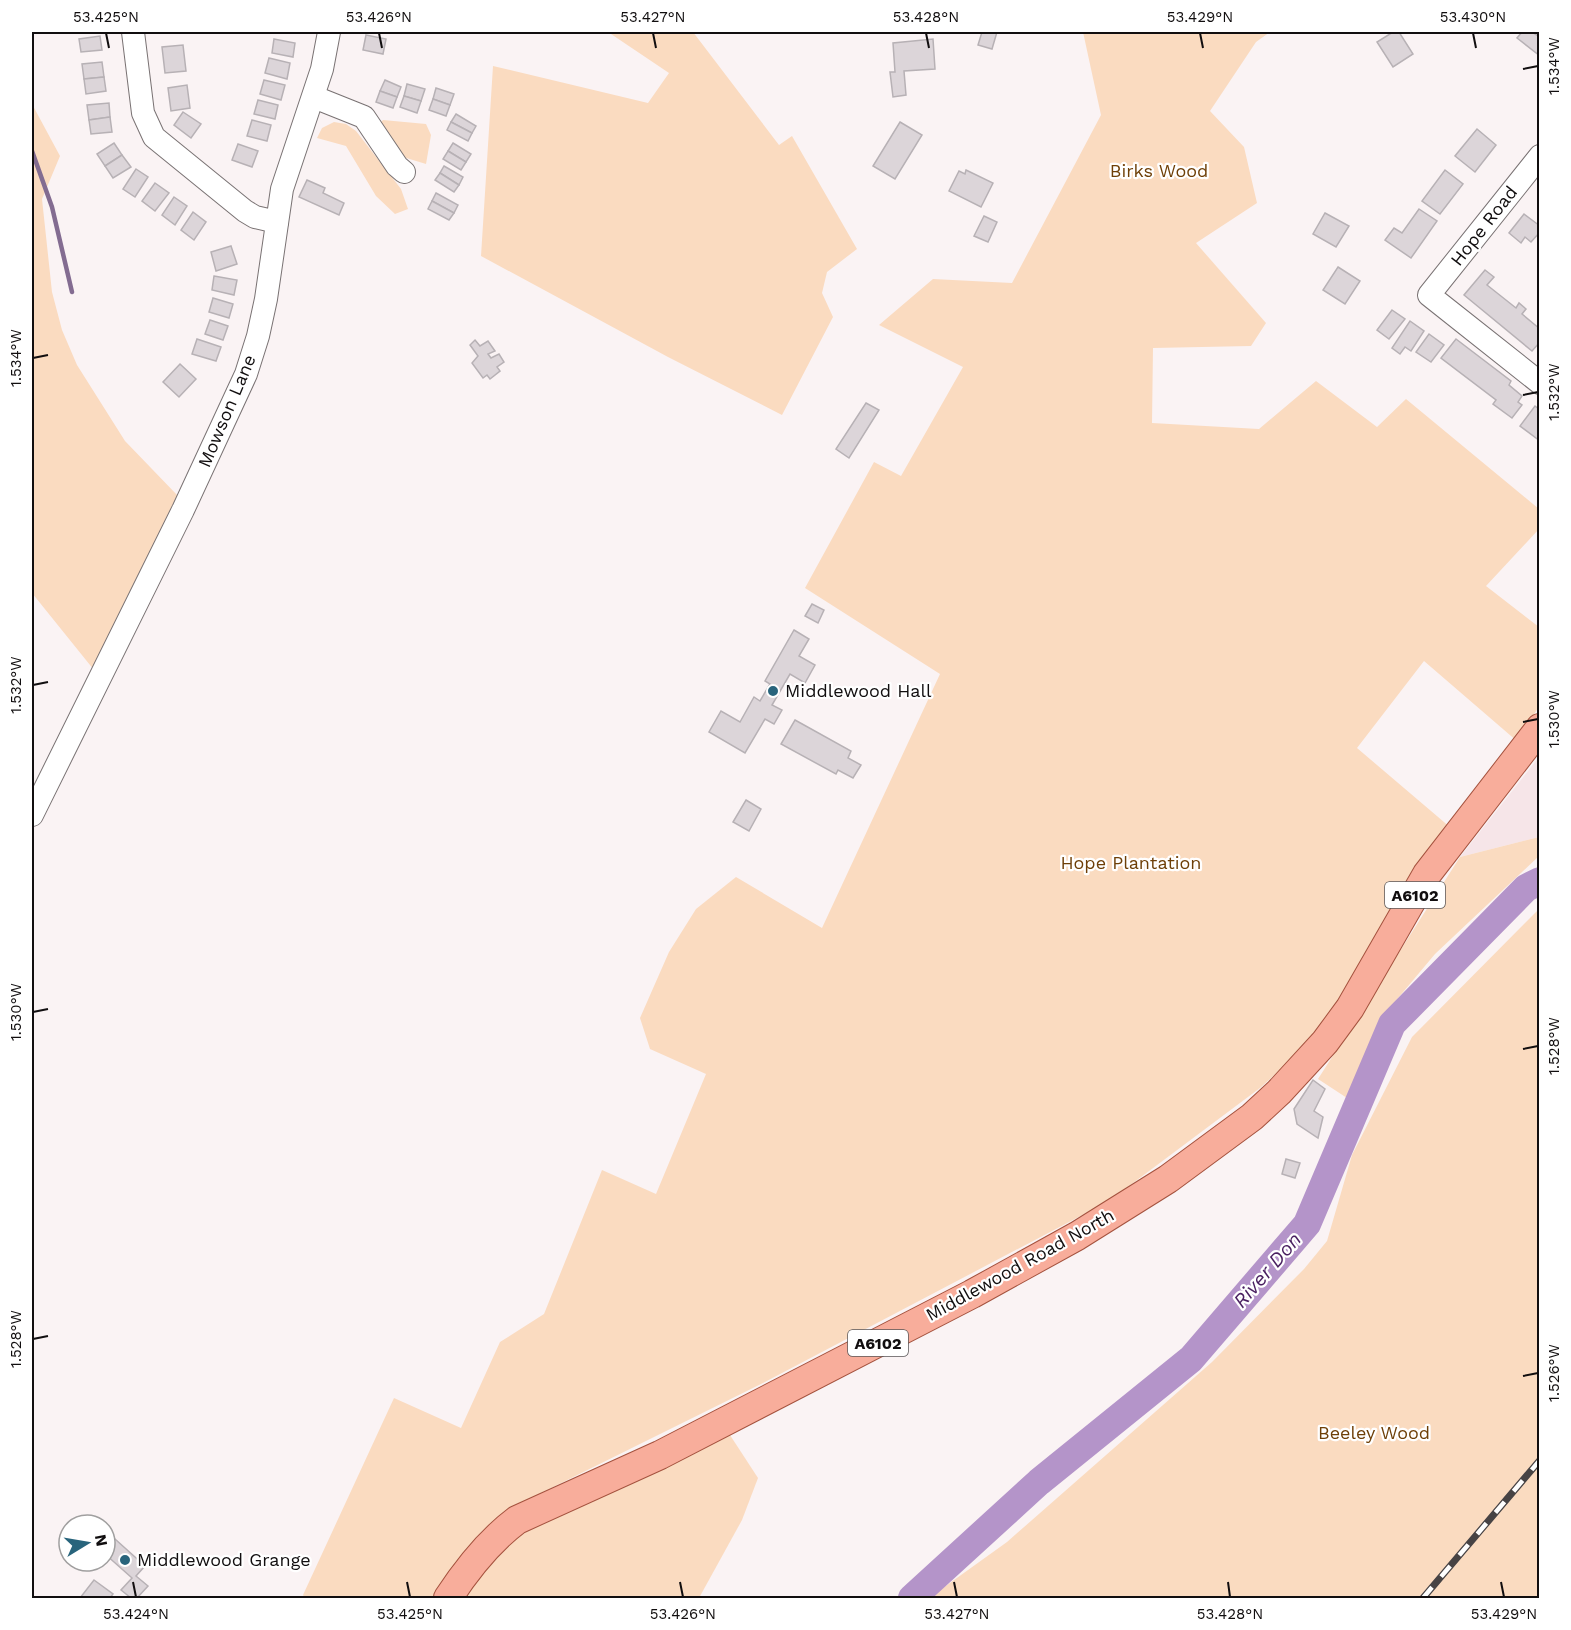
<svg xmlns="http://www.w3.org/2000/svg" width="1571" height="1630" font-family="'Work Sans',sans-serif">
<rect width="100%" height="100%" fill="#faf3f4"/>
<polygon fill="#f6e5e8" points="1539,757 1539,837 1460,857"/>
<g fill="#fadbc0">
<polygon points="608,32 674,32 676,33 693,32 779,145 792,136 857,249 827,272 822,293 833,317 782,415 668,357 481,256 493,66 648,103 669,73"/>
<polygon points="1083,32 1270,32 1256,42 1210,111 1244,147 1257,203 1196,243 1266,323 1251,346 1153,348 1152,423 1259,429 1316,381 1377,427 1406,399 1539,509 1539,529 1486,586 1539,627 1539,706 1518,742 1424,661 1357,748 1451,828 1330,1025 1260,1088 1109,1201 763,1383 529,1499 482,1531 435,1598 305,1598 303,1595 394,1398 461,1428 500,1342 544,1314 602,1170 656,1194 706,1074 650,1049 640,1018 669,952 696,909 736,877 822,928 940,674 805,588 874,462 901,476 963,367 879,325 933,279 1012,283 1101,115"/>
<polygon points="32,104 60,156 42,199 52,292 62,330 77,365 125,441 178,496 94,670 32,593"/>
<polygon points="383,120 426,124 431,135 426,164 403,157 381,122"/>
<polygon points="334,122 346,124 356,131 401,189 408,209 395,214 376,196 346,146 317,138 322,128"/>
<polygon points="1539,837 1539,856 1435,954 1383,1016 1347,1098 1318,1079 1460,857"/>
<polygon points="1539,909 1539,1598 929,1598 1007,1542 1212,1362 1304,1269 1327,1241 1352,1155 1412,1037"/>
<polygon points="728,1432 758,1478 742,1520 699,1598 459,1598 522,1530"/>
</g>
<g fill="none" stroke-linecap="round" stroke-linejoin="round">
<polyline stroke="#836c91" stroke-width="4.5" points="32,151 52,207 72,292"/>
<polyline stroke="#b494c9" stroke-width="28" points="912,1598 1039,1482 1191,1359 1307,1224 1392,1024 1526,888 1540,881"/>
</g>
<g fill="#dcd5d9" stroke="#b7b1b5" stroke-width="1.5">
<polygon points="982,32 997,32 992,49 978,45"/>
<polygon points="1393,32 1399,32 1413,54 1393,67 1377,42"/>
<polygon points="1522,32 1532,32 1540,37 1540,56 1517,38"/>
<polygon points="366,35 386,39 383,54 363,50"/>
<polygon points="100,36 102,50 81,52 79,39"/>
<polygon points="274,39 295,43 293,57 272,53"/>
<polygon points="933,39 935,69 904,71 906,95 893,97 890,72 895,72 893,43"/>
<polygon points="183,45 186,71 165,73 162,47"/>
<polygon points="269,58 290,63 287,79 265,73"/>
<polygon points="102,62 104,77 84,79 82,64"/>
<polygon points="104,77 106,91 86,94 84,79"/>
<polygon points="264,80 285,85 281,100 260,94"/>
<polygon points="385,80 401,87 397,97 380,91"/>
<polygon points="407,84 425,89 421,101 404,96"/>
<polygon points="187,85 190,108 171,111 168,88"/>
<polygon points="436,88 454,94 450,105 433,99"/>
<polygon points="380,91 397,97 393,108 376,102"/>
<polygon points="404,96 421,101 417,113 400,107"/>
<polygon points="433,99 450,105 446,116 429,110"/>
<polygon points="258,100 278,105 275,119 254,114"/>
<polygon points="109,103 110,117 89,120 87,105"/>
<polygon points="183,112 201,124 191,138 174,125"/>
<polygon points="456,114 476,126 472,133 451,122"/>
<polygon points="110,117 112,132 91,134 89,120"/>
<polygon points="252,120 271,125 267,141 247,136"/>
<polygon points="451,122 472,133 468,141 447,130"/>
<polygon points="900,122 922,135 895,179 873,166"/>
<polygon points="1477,129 1496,145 1475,172 1455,156"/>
<polygon points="114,143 122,155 105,166 97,154"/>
<polygon points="453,143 471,154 466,162 448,151"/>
<polygon points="238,144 258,151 252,167 232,160"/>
<polygon points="448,151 466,162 461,170 443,159"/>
<polygon points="122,155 131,167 113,178 105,166"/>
<polygon points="444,166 463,177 459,185 440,173"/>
<polygon points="136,169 148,177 135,197 123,189"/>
<polygon points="966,170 993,183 981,207 949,191 959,171 965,174"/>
<polygon points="1445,170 1463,184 1440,214 1422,201"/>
<polygon points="440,173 459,185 454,192 435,180"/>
<polygon points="307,180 325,188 323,193 344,203 339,215 299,197"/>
<polygon points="155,183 169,193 155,211 142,201"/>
<polygon points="436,193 458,205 454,213 432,201"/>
<polygon points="174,197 187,206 175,225 162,215"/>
<polygon points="432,201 454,213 449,220 428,209"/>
<polygon points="1419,209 1437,221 1411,258 1385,240 1394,228 1402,233"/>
<polygon points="193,212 206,222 194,240 181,230"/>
<polygon points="1325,213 1349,226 1336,247 1313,234"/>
<polygon points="1524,214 1540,226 1540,232 1531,242 1525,237 1521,243 1509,233"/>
<polygon points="984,216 997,222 988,242 974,236"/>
<polygon points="231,246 237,264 216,271 211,252"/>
<polygon points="1338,267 1360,281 1345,304 1323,290"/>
<polygon points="1485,270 1494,277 1487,285 1516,308 1519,303 1526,309 1522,314 1540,329 1540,342 1532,351 1464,295"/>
<polygon points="214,276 237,280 234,295 212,290"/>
<polygon points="213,298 233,304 229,318 209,312"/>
<polygon points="1392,310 1405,319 1389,339 1377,330"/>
<polygon points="210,320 228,326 223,340 205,334"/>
<polygon points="1410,321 1424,331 1411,351 1405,347 1400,354 1392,348"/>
<polygon points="1429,334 1444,345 1431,362 1416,352"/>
<polygon points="197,339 221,347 216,361 192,354"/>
<polygon points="1456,339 1511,381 1509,385 1522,396 1518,402 1522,405 1512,418 1493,404 1496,400 1441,358"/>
<polygon points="475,340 480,346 488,341 495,351 488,354 491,358 499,354 504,362 497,367 500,371 490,379 487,375 483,378 472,363 478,356 470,345"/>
<polygon points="180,364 196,379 179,397 163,382"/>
<polygon points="866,403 879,410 849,458 836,449"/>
<polygon points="1535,406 1540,410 1540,441 1520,426"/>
<polygon points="812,604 824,610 818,623 805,616"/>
<polygon points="794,630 809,639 799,656 815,665 805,683 790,674 772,705 782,710 774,724 765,719 745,753 709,732 721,711 740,722 754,697 760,701 770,684 765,681"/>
<polygon points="795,720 851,751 848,758 861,765 853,778 838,770 836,774 781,744"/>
<polygon points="746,800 761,809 749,831 733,822"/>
<polygon points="1313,1080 1325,1089 1314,1111 1323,1117 1318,1138 1297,1124 1294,1109"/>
<polygon points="1286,1159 1300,1163 1295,1178 1282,1174"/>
<polygon points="105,1530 145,1566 136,1576 148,1586 137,1598 131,1598 121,1590 132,1578 105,1554"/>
<polygon points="94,1580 113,1594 110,1598 80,1598"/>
</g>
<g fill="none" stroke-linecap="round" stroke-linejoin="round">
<defs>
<g id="minor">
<polyline points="133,32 143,113 154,137 245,211 255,217 277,222"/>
<polyline points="314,97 364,117 397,166 404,172"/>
<polyline points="1540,156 1429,295 1540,383"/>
<polyline points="32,815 183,510 246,374 258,336 266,299 282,189 322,69 329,32"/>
</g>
<path id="major" d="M448,1598C467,1569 489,1541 517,1520L660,1455L972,1294L1077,1236L1168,1179L1252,1117L1279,1092L1325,1042L1350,1008L1427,874L1540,728"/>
</defs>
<use href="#minor" stroke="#797273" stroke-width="24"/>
<use href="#major" stroke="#a4523e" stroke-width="30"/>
<use href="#minor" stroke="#fff" stroke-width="22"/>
<use href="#major" stroke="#f8ad9b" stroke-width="28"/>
<defs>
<polyline id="rail" points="1423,1598 1540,1460"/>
</defs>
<use href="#rail" stroke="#474344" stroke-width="7"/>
<use href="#rail" stroke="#fff" stroke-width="4.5" stroke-dasharray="14" stroke-linecap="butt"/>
</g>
<path fill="none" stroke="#110e0f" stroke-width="2" d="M106,33L109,48M379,33L382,48M653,33L656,48M926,33L929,48M1200,33L1203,48M1473,33L1476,48M1523,69L1538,66M33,358L48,355M1523,395L1538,392M33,685L48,682M1523,722L1538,719M33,1012L48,1009M1523,1049L1538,1046M33,1339L48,1336M1523,1376L1538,1373M133,1582L136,1597M407,1582L410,1597M680,1582L683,1597M954,1582L957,1597M1228,1582L1230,1597M1501,1582L1504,1597"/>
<g fill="#28647c" stroke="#fff" stroke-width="2">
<circle cx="773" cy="691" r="6"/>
<circle cx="125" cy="1560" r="6"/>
</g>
<g text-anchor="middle" stroke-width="4.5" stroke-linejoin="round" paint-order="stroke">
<g fill="#fff" stroke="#585657" stroke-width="1.5">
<rect x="1385" y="882" width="60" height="26" rx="4.5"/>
<rect x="848" y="1330" width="60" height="26" rx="4.5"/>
</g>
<g font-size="16" font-weight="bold" fill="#110e0f">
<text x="1415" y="901">A6102</text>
<text x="878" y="1349">A6102</text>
</g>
<g font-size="18" fill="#6e3f07" stroke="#fff">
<text x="1159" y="177">Birks Wood</text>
<text x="1131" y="869">Hope Plantation</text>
<text x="1374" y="1439">Beeley Wood</text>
</g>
<g font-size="18" fill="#110e0f" stroke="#fff">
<text transform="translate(1484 226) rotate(-52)" y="6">Hope Road</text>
<text transform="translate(227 411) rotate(-67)" y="6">Mowson Lane</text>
<text transform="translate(1020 1265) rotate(-29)" y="6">Middlewood Road North</text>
</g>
<g font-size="18" fill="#110e0f" stroke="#fff" text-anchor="start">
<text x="785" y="697">Middlewood Hall</text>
<text x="137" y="1566">Middlewood Grange</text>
</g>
<g font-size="20" font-style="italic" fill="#491f60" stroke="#fff">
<text transform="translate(1267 1270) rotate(-49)" y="7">River Don</text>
</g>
</g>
<rect width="1571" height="1630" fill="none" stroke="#ffffff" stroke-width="66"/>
<g transform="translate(87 1543) rotate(79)"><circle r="28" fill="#ffffff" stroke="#a09f9f" stroke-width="1.5"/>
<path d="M0-4.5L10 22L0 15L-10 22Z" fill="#28647c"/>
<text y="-9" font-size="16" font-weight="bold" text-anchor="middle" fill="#110e0f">N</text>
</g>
<rect x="33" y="33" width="1505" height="1564" fill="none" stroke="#110e0f" stroke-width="2"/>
<g font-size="15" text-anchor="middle" fill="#110e0f">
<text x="106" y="22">53.425°N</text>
<text x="379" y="22">53.426°N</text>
<text x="653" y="22">53.427°N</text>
<text x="926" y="22">53.428°N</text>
<text x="1200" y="22">53.429°N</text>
<text x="1473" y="22">53.430°N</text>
<text transform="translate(1554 66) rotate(-90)" y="5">1.534°W</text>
<text transform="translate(16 358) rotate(-90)" y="5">1.534°W</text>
<text transform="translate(1554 392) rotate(-90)" y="5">1.532°W</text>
<text transform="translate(16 685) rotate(-90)" y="5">1.532°W</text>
<text transform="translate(1554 719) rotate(-90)" y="5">1.530°W</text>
<text transform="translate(16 1012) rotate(-90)" y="5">1.530°W</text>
<text transform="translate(1554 1046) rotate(-90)" y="5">1.528°W</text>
<text transform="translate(16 1339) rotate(-90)" y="5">1.528°W</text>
<text transform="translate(1554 1373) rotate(-90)" y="5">1.526°W</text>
<text x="136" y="1619">53.424°N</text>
<text x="410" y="1619">53.425°N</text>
<text x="683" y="1619">53.426°N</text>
<text x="957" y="1619">53.427°N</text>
<text x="1230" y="1619">53.428°N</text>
<text x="1504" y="1619">53.429°N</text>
</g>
</svg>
